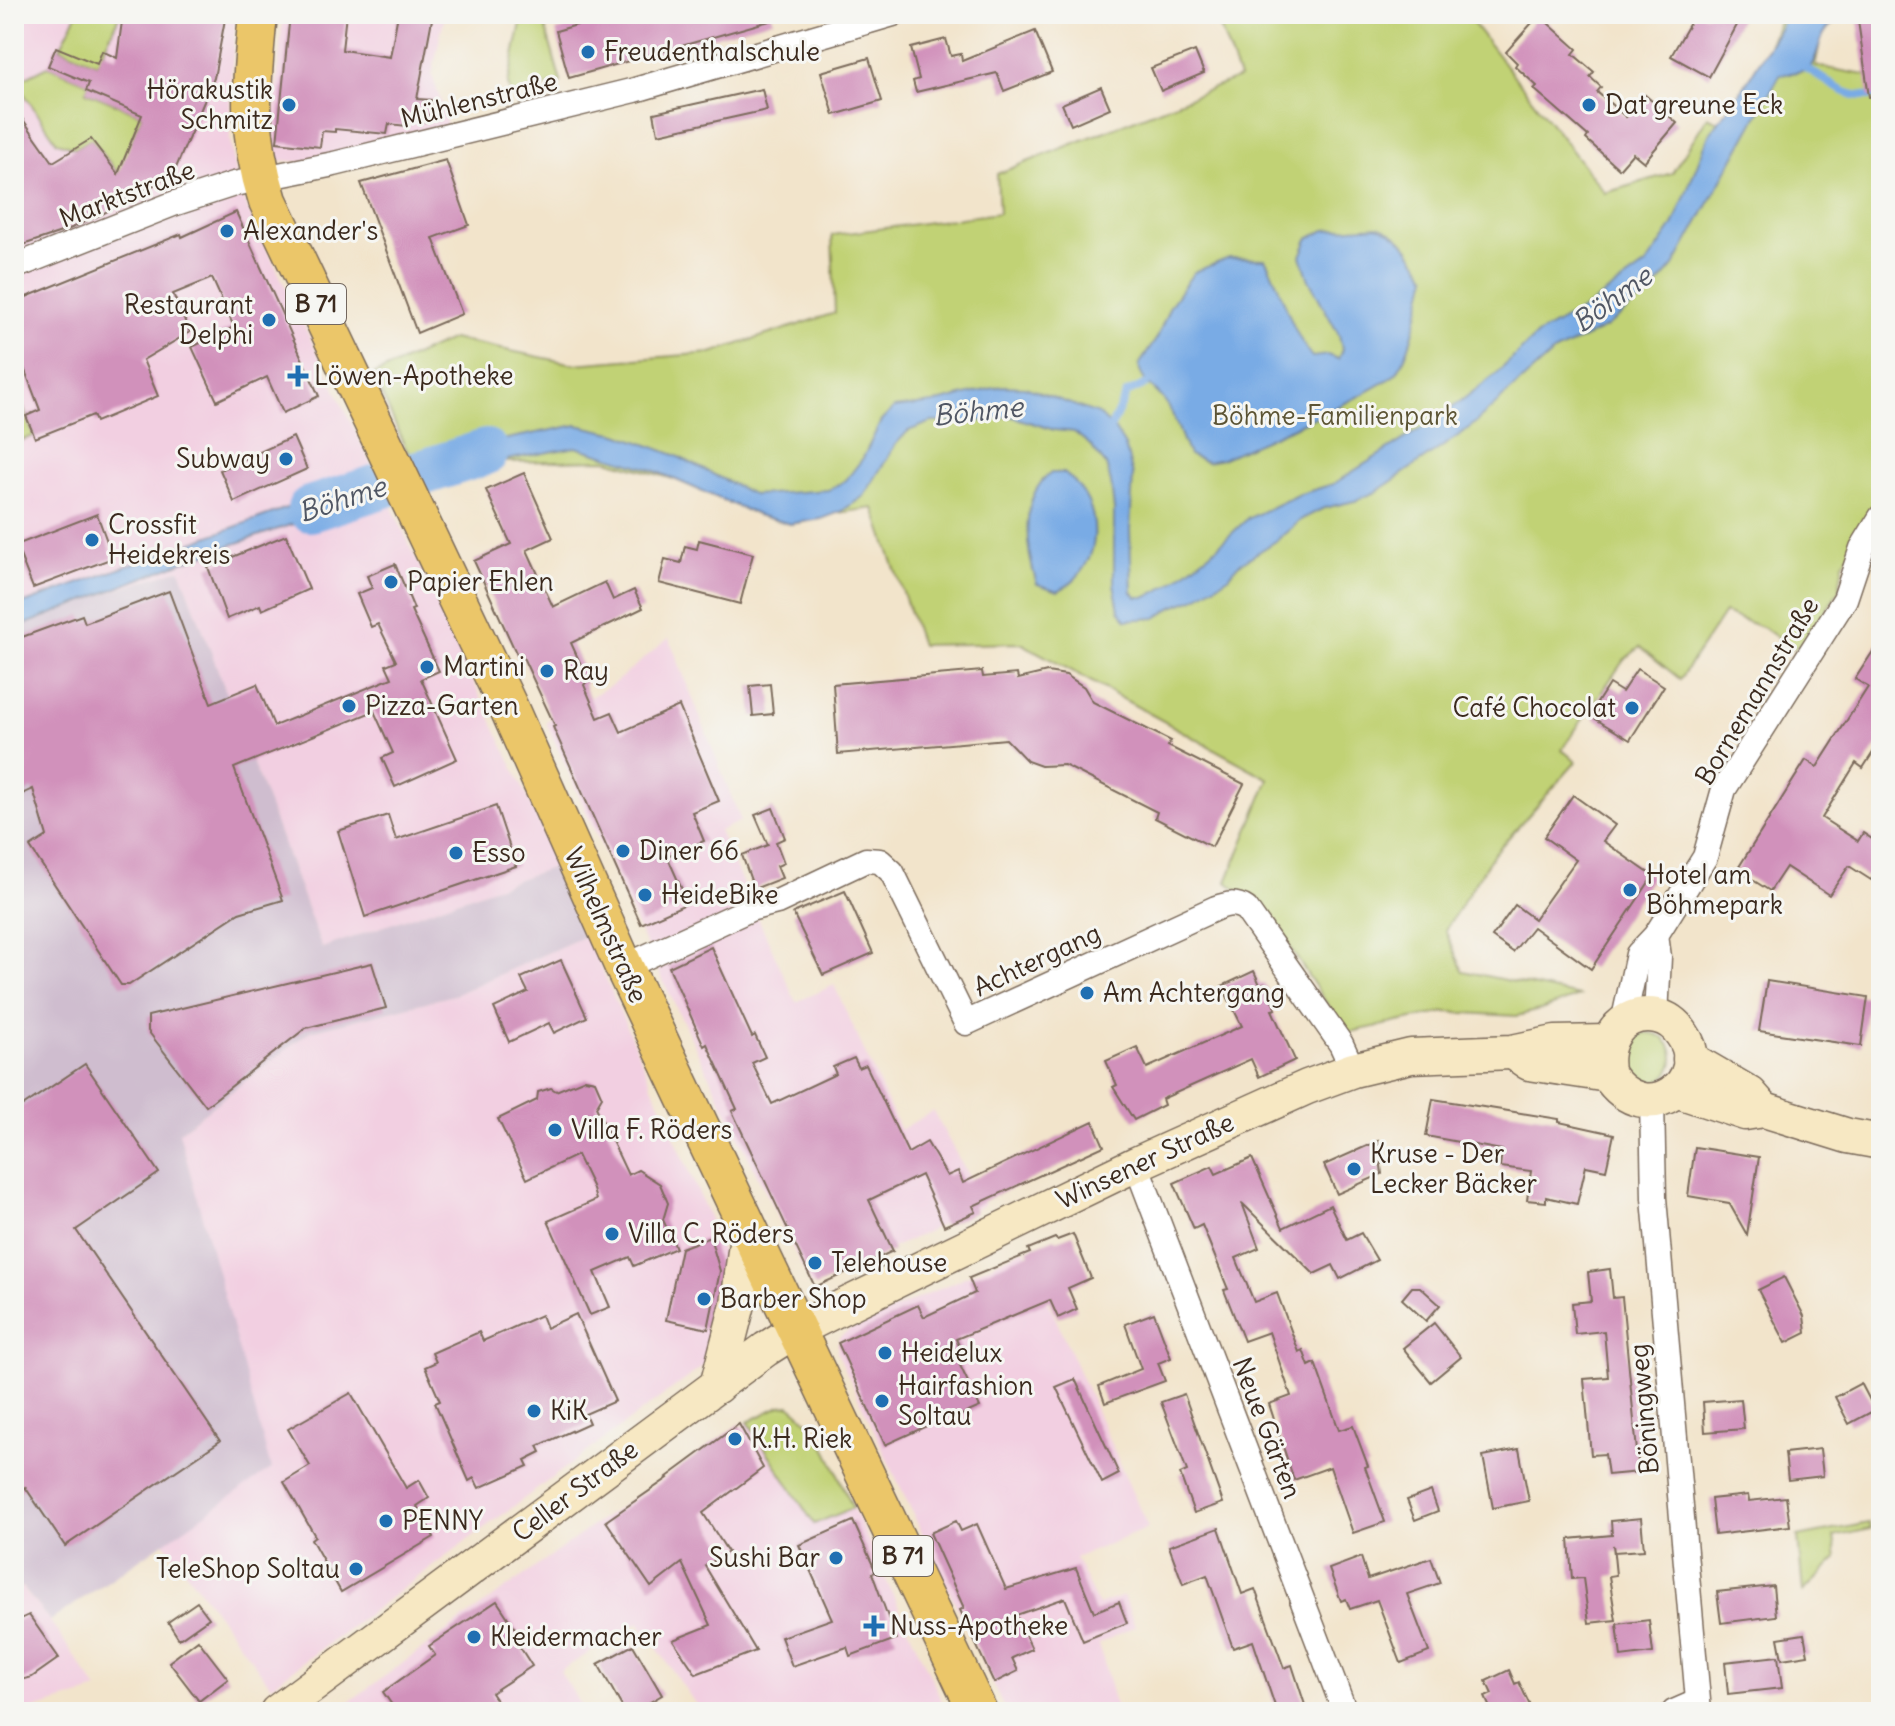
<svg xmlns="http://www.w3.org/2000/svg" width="1895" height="1726" font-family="Delius,sans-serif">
<rect width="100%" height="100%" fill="#f6f6f2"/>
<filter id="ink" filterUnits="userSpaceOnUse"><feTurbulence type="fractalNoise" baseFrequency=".0125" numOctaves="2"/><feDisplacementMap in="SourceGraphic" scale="16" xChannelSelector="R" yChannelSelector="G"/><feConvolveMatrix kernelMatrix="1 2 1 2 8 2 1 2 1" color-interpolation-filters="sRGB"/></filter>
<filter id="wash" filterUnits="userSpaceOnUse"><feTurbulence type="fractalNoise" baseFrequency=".006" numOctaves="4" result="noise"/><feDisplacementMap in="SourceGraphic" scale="32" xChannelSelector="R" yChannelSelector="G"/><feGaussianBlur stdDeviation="1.8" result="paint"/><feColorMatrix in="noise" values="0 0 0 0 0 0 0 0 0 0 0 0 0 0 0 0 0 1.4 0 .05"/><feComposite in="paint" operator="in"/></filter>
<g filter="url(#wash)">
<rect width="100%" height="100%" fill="#f2e4cb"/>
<g fill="#f2cfe1">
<polygon points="14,14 236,14 230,89 230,139 239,191 392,507 559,865 322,948 180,569 22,622 14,604"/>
<polygon points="283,14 445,14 432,75 446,117 446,130 302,162 278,160 273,132"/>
<polygon points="669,638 741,821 719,831 796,1002 834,985 900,1130 933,1111 984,1205 811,1286 642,937 546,722 613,684"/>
<polygon points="587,935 716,1233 727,1270 727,1304 707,1363 271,1686 163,1541 270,1469 179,1132 310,1031 454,995"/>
<polygon points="1025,1249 1148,1528 1075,1558 1098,1605 1124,1596 1135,1626 1099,1644 1117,1712 1006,1712 837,1352 839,1337 850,1330"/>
<polygon points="748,1422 814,1524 853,1508 947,1712 701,1712 639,1622 560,1671 585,1712 335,1712 598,1522"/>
<polygon points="21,1587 50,1621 98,1690 25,1712 14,1712 14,1589"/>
</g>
<polygon fill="#cfbdcf" points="180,569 322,948 559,865 587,935 454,995 310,1031 179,1132 271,1469 50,1621 22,1587 14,1589 14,604 22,622"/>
<g fill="#c1d274" stroke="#7e7e49" stroke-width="2">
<polygon points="77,14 120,14 97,64 60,48"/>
<polygon points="523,14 544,14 542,15 561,82 511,96 508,84"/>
<polygon points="1215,14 1466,14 1605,193 1672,173 1708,116 1734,129 1782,14 1826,14 1815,66 1881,78 1881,501 1843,563 1839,590 1809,638 1794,649 1764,628 1724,613 1680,679 1640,647 1624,660 1562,749 1576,762 1493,855 1445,930 1463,971 1579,996 1547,1008 1517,1016 1446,1012 1346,1033 1269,916 1227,882 1269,779 1021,643 921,645 874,508 778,521 698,486 607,460 505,462 425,491 373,375 452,339 574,364 711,353 835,313 832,235 999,213 997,174 1239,78"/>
<polygon points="48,66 89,83 86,92 142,115 132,141 125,182 91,139 76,148 57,142 16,82"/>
<polygon points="14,383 34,436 14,443"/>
<circle cx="1648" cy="1058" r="25"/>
<path d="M790,1405C823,1429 836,1472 853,1508L814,1524L748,1422L780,1406Z"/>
<polygon points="1869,1523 1870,1529 1834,1537 1837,1558 1803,1592 1798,1537"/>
</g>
<g fill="#79abe5" stroke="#5a6a82" stroke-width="2">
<path d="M1785,14H1847C1812,35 1826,42 1809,70L1780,75L1674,266L1653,290L1605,328L1553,353L1468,429L1376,492L1355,501L1324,508L1302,519L1276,541L1238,565L1227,578L1194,599L1173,607L1156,618L1126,620L1119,610L1114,584V510L1111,483L1106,465L1089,444L1074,432L1054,430L1010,416L974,422H932L908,431L895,445L864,496L842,511L821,519L790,524L757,515L653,470L576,447L501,461L432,488L421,462L491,442L577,425L618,434L675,455L754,495L828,490L846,480L863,458L881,421L894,408L933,403L1002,386L1025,387L1098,414L1115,430L1125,446L1133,475L1130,530L1132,592L1137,597H1147L1169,585L1215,549L1247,519L1297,495L1333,484L1444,414L1496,374L1537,335L1590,305L1646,265L1673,226L1709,135L1743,88L1781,26Z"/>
<path d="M1378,226C1407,237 1410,253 1427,276C1419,307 1414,343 1398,371C1389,388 1249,446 1222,459L1207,462L1189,455C1181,438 1175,415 1165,401C1154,387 1141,383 1139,365L1157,338L1170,306L1194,272L1229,258L1265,259C1284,291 1288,327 1312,357L1328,355L1338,359L1342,349L1339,335L1309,280L1301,256L1308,239L1325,230Z"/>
<path d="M1051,473H1064C1106,503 1105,567 1058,591L1037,584C1026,550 1018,497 1051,473Z"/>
<polygon points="364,480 372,497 182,562 14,629 14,607"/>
</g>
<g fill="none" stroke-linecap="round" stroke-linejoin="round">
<g stroke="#79abe5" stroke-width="8">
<path d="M1802,66C1833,82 1842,101 1881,95"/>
<polyline points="1107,435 1127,393 1146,384"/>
</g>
<polyline stroke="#79abe5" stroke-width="46" points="310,509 486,452"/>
</g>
<g id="blocks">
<g fill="#d191bb">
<polygon points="123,14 226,14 214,78 176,168 156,184 102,214 67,230 14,248 14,107 53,162 91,139 118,174 142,115 86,91 89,83 48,66 56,47 97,64 102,51 117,58"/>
<polygon points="290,14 346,14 342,50 390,57 398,14 433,14 417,99 431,100 429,122 408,120 407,126 389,124 387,134 335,129 335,132 322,131 320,147 277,142"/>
<polygon points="584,14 772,14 773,20 569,78 556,31 587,22"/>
<polygon points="1695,14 1743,14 1709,77 1671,56"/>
<polygon points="1857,14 1881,14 1881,96 1869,97"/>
<polygon points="1539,15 1577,49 1573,54 1594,72 1590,77 1601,87 1597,92 1626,117 1645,95 1677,123 1644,162 1633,153 1619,169 1586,139 1588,136 1534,89 1537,86 1515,66 1517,63 1506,52"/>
<polygon points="1035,31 1052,72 1004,91 997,73 916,92 913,81 919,79 911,48 946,39 951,56 961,54 962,61"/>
<polygon points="1195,51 1204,73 1161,91 1151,68"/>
<polygon points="869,58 882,101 834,115 821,72"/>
<polygon points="1101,87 1110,108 1071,125 1062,104"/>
<polygon points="762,89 767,110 658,134 654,113"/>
<polygon points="446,160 469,225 433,238 462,314 417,333 361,183"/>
<polygon points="236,212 319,396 283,413 267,377 217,401 192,347 234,327 212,278 173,294 190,332 143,360 158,396 96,422 93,415 35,438 26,416 40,410 21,360 14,363 14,302 181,234 182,237"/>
<polygon points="293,437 307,469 234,502 220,470"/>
<polygon points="524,473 553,538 527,550 553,607 605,582 613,600 634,590 643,608 571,643 588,680 584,685 598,718 612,712 621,732 679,706 719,801 692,812 704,841 667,856 688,903 641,924 553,727 555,726 521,653 517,655 474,561 511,544 486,490"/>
<polygon points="97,514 113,558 33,588 16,545"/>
<polygon points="286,535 309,589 262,610 260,605 227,619 208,567"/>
<polygon points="699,540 753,554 740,604 659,583 665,559 681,563 685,546 697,549"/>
<polygon points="395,564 414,609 411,610 439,671 421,679 457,759 395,787 382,758 393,753 374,711 234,768 283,900 239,913 129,985 121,985 30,847 47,836 33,789 20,795 14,776 14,640 82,615 85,623 169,591 211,703 257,684 274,726 392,678 386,665 396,661 378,624 371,627 357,594 372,588 367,576"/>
<polygon points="1881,639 1881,740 1863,768 1856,763 1822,818 1858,841 1863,833 1881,845 1881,865 1871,880 1849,866 1829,895 1786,867 1770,891 1737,870 1806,760 1817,767 1868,687 1855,679"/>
<polygon points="1637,669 1664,686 1630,740 1594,718 1602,706 1597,703 1609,684 1622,692"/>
<polygon points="982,671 983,677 1017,674 1018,679 1047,672 1066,675 1084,687 1093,702 1171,741 1168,746 1244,784 1212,847 1155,818 1157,812 1064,765 1041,766 1027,761 1006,739 838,754 833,684"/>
<polygon points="770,684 773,714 753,716 750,686"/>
<polygon points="1573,795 1615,825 1603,841 1653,876 1591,969 1533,927 1513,952 1492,937 1515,905 1534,919 1576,860 1544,837"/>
<polygon points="496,806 516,866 365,917 338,831 388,815 396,840"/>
<polygon points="773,808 785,838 776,842 784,863 777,866 782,878 754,889 742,855 768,845 755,815"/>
<polygon points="845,891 873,953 823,975 793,913"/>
<polygon points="711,947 752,1037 755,1035 765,1057 752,1063 772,1104 836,1074 833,1067 854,1058 859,1068 866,1065 908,1153 927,1142 947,1176 958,1171 963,1183 1093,1121 1104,1146 973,1206 976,1212 944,1226 921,1175 869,1200 893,1251 815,1287 732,1111 737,1109 707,1044 704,1046 669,967"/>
<polygon points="561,960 587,1017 554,1033 549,1023 509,1042 494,1008 528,992 521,978"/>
<polygon points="372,963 386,1008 306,1028 206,1106 148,1031 148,1016"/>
<polygon points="1254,971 1260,985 1264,983 1276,1009 1272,1010 1295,1060 1259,1077 1251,1059 1162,1099 1164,1105 1134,1120 1113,1087 1117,1085 1106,1061 1137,1047 1147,1068 1242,1026 1222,986"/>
<polygon points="1767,981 1868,997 1861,1046 1759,1031"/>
<polygon points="85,1064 159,1173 76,1230 220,1441 65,1546 25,1487 14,1495 14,1112"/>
<polygon points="585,1079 595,1081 602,1097 596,1107 628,1175 638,1170 660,1184 668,1203 663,1220 676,1248 634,1266 630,1257 595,1272 610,1307 590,1315 548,1221 596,1200 592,1186 577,1155 527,1179 498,1119 537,1100 538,1092 551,1088 556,1091"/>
<polygon points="1433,1099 1559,1119 1559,1122 1614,1134 1606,1170 1586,1166 1577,1204 1546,1197 1546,1202 1527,1200 1531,1171 1500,1167 1502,1150 1426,1136"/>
<polygon points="1378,1141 1382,1174 1337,1194 1324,1165"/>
<polygon points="1695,1147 1759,1157 1747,1235 1729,1203 1688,1196"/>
<polygon points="1252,1158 1283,1228 1330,1205 1347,1240 1361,1233 1377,1260 1340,1279 1333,1265 1314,1274 1242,1203 1259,1248 1236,1258 1254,1302 1277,1293 1299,1352 1303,1350 1309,1366 1315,1363 1339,1430 1353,1426 1368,1466 1365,1467 1385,1522 1353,1533 1330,1467 1294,1480 1269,1404 1291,1396 1269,1332 1244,1341 1224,1290 1228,1289 1202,1225 1194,1229 1174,1183 1212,1166 1216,1174"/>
<polygon points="1073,1234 1091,1278 1068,1288 1077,1309 1058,1318 1050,1300 956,1339 961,1350 954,1353 980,1407 957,1417 955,1413 885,1445 838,1343 918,1305 924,1317 975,1293 969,1278 1030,1253 1028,1249 1055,1238 1057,1240"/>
<polygon points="710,1237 720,1271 708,1329 666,1320 681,1248"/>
<polygon points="1610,1269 1613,1298 1622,1297 1639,1472 1608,1475 1605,1454 1591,1455 1584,1379 1608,1377 1604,1331 1575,1334 1572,1303 1591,1301 1588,1272"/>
<polygon points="1784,1277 1804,1316 1806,1333 1786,1343 1758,1290"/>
<polygon points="1412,1287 1420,1287 1440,1305 1426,1321 1402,1299"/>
<polygon points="1154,1313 1171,1358 1158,1363 1165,1381 1105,1403 1099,1386 1141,1369 1125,1324"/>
<polygon points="576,1314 615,1401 585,1414 589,1423 538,1446 541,1452 525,1460 528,1466 479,1488 474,1478 469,1481 435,1403 440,1401 425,1367 436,1362 432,1353 479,1332 483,1341 541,1315 546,1328"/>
<polygon points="1434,1323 1461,1357 1431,1382 1403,1348"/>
<polygon points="1075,1379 1119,1474 1102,1483 1056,1387"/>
<polygon points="1861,1383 1875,1410 1849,1424 1835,1397"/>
<polygon points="351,1393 406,1488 419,1480 429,1498 417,1506 434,1537 341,1592 311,1539 315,1536 284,1482 310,1466 288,1429"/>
<polygon points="1184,1394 1223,1503 1194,1513 1180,1474 1187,1471 1161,1402"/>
<polygon points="1741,1399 1744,1429 1705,1432 1703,1402"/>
<polygon points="739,1424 763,1468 703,1513 728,1552 705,1566 756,1651 696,1674 673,1640 711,1625 682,1563 651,1587 606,1521 668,1478 667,1477"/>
<polygon points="1519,1449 1529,1501 1493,1508 1483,1456"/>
<polygon points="1820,1449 1823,1476 1788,1480 1785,1453"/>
<polygon points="1431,1491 1438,1511 1415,1520 1407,1500"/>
<polygon points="1748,1495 1749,1501 1786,1497 1790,1526 1715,1535 1711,1499"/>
<polygon points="1641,1518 1644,1550 1614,1552 1613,1545 1616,1575 1609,1576 1616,1620 1589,1623 1583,1578 1572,1579 1569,1539 1612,1535 1611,1521"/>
<polygon points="853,1521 876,1572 872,1573 896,1639 850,1656 847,1647 792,1666 781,1637 832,1619 799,1545"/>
<polygon points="956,1521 961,1531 977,1524 1006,1589 1076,1568 1094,1612 1119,1602 1127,1623 1083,1641 1065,1598 1016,1615 1032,1649 1012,1658 1018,1671 994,1683 960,1610 964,1608 930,1533"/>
<polygon points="1219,1528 1242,1594 1255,1589 1284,1668 1292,1665 1305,1705 1277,1712 1253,1641 1233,1648 1207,1575 1183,1584 1169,1546"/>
<polygon points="1361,1557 1368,1579 1431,1558 1440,1583 1407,1594 1429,1652 1401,1663 1377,1600 1350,1609 1346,1599 1341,1601 1329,1569"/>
<polygon points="1773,1586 1776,1616 1721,1623 1717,1592"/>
<polygon points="497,1601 518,1633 513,1636 532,1666 491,1693 504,1712 397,1712 383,1692 435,1655 429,1646"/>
<polygon points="197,1602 209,1618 179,1639 168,1622"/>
<polygon points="29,1615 59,1658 32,1677 14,1682 14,1622"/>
<polygon points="1649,1620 1653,1653 1621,1657 1617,1624"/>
<polygon points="1804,1634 1808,1655 1782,1659 1778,1638"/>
<polygon points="198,1640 228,1679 199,1701 169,1662"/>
<polygon points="633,1645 662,1695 633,1712 625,1712 598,1664"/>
<polygon points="1778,1656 1782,1688 1728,1694 1725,1662"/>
<polygon points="1509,1670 1515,1684 1519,1682 1533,1712 1492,1712 1485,1697 1492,1694 1486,1681"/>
</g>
</g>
</g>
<g filter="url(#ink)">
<use href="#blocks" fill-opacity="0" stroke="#7b6b5b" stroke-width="2"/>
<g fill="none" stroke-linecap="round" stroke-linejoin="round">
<defs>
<g id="street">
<polyline points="14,267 173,204 234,184 334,164 635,90 893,14"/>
<path d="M624,967L750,909L777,902L866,860L880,861L892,872L966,1023L1216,908C1227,904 1235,902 1246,909L1341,1044L1353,1070"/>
<polyline points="1656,1016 1659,957 1656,935"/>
<polyline points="1623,1023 1638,954 1656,935 1705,857 1724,789 1845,599 1862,548 1881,517"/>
<polyline points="1652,1101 1654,1198 1699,1712"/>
<polyline points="1136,1164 1345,1712"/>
<polyline points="1674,1712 1697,1702"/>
</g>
<g id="secondary">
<path d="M1516,1054L1529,1063L1608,1075C1646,1133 1715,1080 1682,1034C1676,1025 1667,1018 1657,1016C1620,1009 1600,1043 1608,1075"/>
<polyline points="1690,1059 1750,1094 1764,1110"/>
<polyline points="1676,1090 1745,1113 1764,1110 1848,1136 1881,1142"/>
<polyline points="717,1386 738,1304 748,1228"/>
<polyline points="277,1712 766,1349 796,1330 840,1308 1136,1164 1307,1087 1353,1070 1411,1056 1512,1052 1555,1043 1608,1042"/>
</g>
<path id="primary" d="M258,14C251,85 246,131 268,201L507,704L624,967L978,1712"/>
</defs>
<use href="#street" stroke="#7b6b5b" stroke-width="27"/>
<use href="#secondary" stroke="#7b6b5b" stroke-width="37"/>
<use href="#primary" stroke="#7b6b5b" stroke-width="41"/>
<use href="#street" stroke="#fff" stroke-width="24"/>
<use href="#secondary" stroke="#f7e8c3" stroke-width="34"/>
<use href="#primary" stroke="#ebc669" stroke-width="38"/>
</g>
</g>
<g fill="#1f6fb2" stroke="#f6f6f2" stroke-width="3">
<circle cx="588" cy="52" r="8"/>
<circle cx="289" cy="105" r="8"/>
<circle cx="1589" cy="105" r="8"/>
<circle cx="227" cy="231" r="8"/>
<circle cx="269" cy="320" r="8"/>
<path d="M294 364h8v8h8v8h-8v8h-8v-8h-8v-8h8z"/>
<circle cx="286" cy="459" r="8"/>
<circle cx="92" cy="540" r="8"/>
<circle cx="391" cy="582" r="8"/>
<circle cx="427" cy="667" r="8"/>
<circle cx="547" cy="671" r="8"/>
<circle cx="349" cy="706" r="8"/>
<circle cx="1632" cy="708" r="8"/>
<circle cx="623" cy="851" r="8"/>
<circle cx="456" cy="853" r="8"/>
<circle cx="1630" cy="890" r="8"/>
<circle cx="645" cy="895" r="8"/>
<circle cx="1087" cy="993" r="8"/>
<circle cx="555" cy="1130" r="8"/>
<circle cx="1354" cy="1169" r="8"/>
<circle cx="612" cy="1234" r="8"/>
<circle cx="815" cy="1263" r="8"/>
<circle cx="704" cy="1299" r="8"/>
<circle cx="885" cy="1353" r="8"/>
<circle cx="882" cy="1401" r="8"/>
<circle cx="534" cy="1411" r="8"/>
<circle cx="735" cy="1439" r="8"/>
<circle cx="386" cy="1521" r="8"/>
<circle cx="836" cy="1558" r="8"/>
<circle cx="356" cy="1569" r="8"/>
<path d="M870 1614h8v8h8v8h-8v8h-8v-8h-8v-8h8z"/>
<circle cx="474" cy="1637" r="8"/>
</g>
<g text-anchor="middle" stroke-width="6" stroke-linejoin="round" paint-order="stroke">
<g fill="#f6f6f2" stroke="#73675e" stroke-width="2">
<rect x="286" y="284" width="60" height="40" rx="6"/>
<rect x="873" y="1536" width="60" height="40" rx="6"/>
</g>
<g font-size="24" font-weight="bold" fill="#3b2a1e">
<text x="316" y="312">B 71</text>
<text x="903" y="1564">B 71</text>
</g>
<g font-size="26" fill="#3b2a1e" stroke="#f6f6f2" text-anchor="start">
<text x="604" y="61">Freudenthalschule</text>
<text x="273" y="99" text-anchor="end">Hörakustik<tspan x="273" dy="30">Schmitz</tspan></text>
<text x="1605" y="114">Dat greune Eck</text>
<text x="243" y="240">Alexander's</text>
<text x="253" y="314" text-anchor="end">Restaurant<tspan x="253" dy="30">Delphi</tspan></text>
<text x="314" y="385">Löwen-Apotheke</text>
<text x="270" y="468" text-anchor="end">Subway</text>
<text x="108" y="534">Crossfit<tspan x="108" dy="30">Heidekreis</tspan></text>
<text x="407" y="591">Papier Ehlen</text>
<text x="443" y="676">Martini</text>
<text x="563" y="680">Ray</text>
<text x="365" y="715">Pizza-Garten</text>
<text x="1616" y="717" text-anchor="end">Café Chocolat</text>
<text x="639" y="860">Diner 66</text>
<text x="472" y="862">Esso</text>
<text x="1646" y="884">Hotel am<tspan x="1646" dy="30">Böhmepark</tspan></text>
<text x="661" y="904">HeideBike</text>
<text x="1103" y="1002">Am Achtergang</text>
<text x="571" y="1139">Villa F. Röders</text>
<text x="1370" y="1163">Kruse - Der<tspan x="1370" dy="30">Lecker Bäcker</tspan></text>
<text x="628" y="1243">Villa C. Röders</text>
<text x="831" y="1272">Telehouse</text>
<text x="720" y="1308">Barber Shop</text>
<text x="901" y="1362">Heidelux</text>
<text x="898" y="1395">Hairfashion<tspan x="898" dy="30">Soltau</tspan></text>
<text x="550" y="1420">KiK</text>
<text x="751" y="1448">K.H. Riek</text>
<text x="402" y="1530">PENNY</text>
<text x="820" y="1567" text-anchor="end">Sushi Bar</text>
<text x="340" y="1578" text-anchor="end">TeleShop Soltau</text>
<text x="890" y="1635">Nuss-Apotheke</text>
<text x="490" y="1646">Kleidermacher</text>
</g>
<g font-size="26" fill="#3b2a1e" stroke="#f6f6f2">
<text transform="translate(479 100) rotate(-14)" y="9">Mühlenstraße</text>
<text transform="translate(127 194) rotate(-21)" y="9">Marktstraße</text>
<text transform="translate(1757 691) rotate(-59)" y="9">Bornemannstraße</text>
<text transform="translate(606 925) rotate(66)" y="9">Wilhelmstraße</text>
<text transform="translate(1037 960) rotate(-25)" y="9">Achtergang</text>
<text transform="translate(1145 1161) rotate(-25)" y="9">Winsener Straße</text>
<text transform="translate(1644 1409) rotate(-95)" y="9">Böningweg</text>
<text transform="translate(1267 1428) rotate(69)" y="9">Neue Gärten</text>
<text transform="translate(575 1491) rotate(-37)" y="9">Celler Straße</text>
</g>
<g font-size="26" fill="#5c5434" stroke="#f6f6f2">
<text x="1335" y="425">Böhme-Familienpark</text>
</g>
<g font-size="28" font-style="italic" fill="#515764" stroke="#f6f6f2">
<text transform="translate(1612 299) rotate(-36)" y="10">Böhme</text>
<text transform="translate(978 411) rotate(-6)" y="10">Böhme</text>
<text transform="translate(342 499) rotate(-18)" y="10">Böhme</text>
</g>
</g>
<rect width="1895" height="1726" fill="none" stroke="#f6f6f2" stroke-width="48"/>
</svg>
